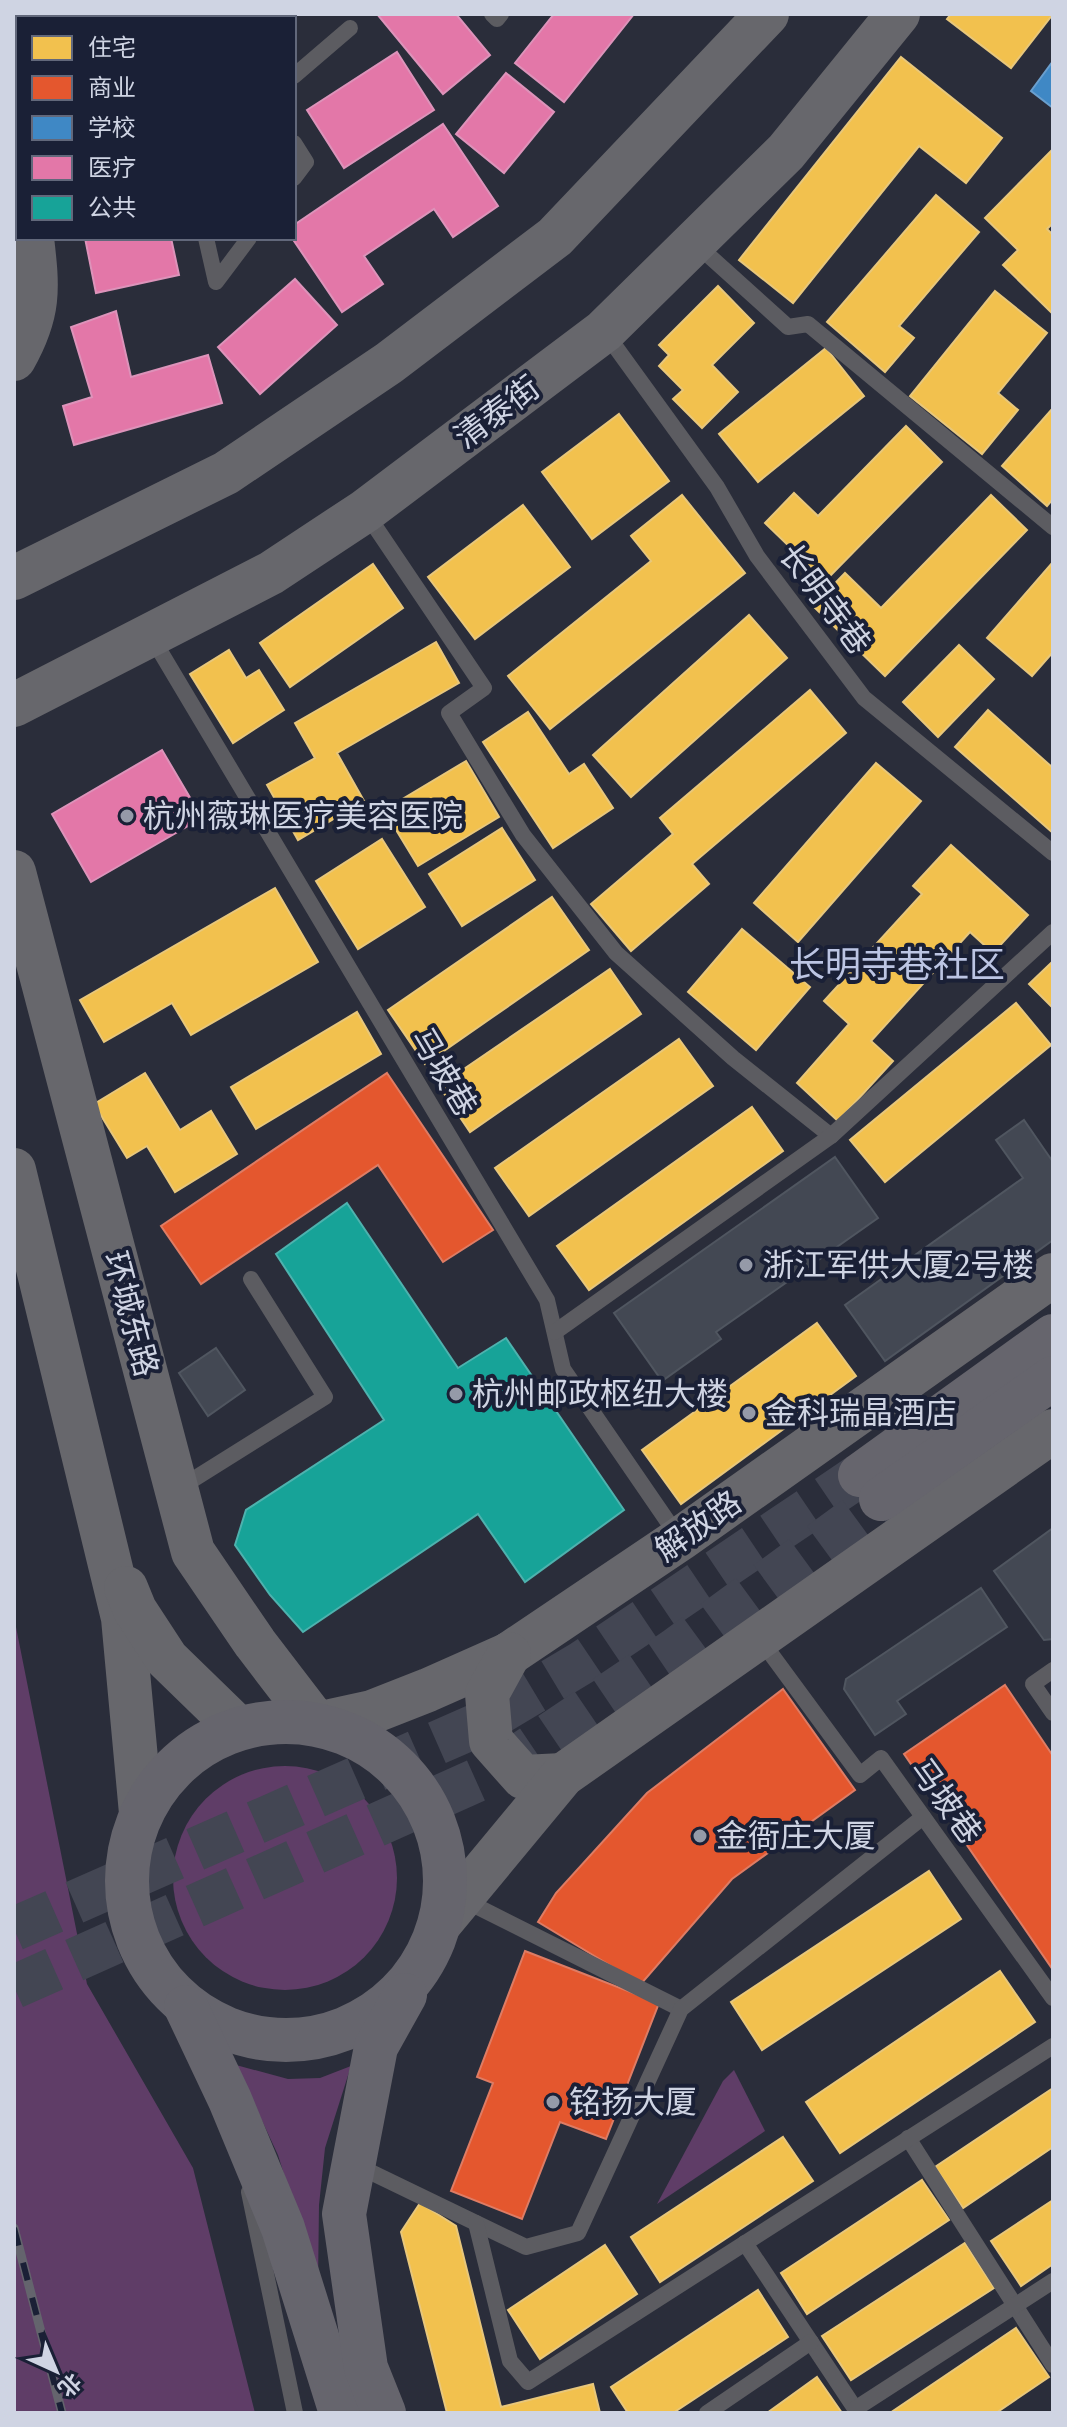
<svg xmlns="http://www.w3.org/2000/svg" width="1067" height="2427" font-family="Spectral,'Noto Sans SC',serif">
<rect width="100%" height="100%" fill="#2a2d3a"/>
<g fill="#5f3d67">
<polygon points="14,1617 87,1984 193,2168 255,2413 14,2413"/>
<circle cx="285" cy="1878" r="112"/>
<polygon points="236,2065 288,2079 320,2078 351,2066 325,2148 319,2205 318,2283 278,2155"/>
<polygon points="734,2070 765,2131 657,2204 723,2081"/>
</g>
<g fill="#f2c14e" stroke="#e8c77b" stroke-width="2">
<polygon points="951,14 1053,14 1011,68 947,19"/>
<polygon points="901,57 1002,138 966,183 919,146 793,303 739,260"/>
<polygon points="1053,149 1053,223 1047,229 1053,235 1053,314 1003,265 1018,250 985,218"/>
<polygon points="936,195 979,232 899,326 914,338 885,372 827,322"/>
<polygon points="718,286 754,323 712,365 738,392 702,428 673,399 683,390 659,366 669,355 659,345"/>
<polygon points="995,291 1047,333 998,393 1018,410 982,454 910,396"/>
<polygon points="826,348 864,396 758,482 719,434"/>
<polygon points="1053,408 1053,499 1047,506 1002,466"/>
<polygon points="619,414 669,481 592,539 542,472"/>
<polygon points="906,426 942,462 825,581 765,523 794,493 818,516"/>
<polygon points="682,495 745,573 550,729 508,676 651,561 631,536"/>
<polygon points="991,495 1027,530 885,676 813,606 845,573 881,608"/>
<polygon points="523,505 570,567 475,639 428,577"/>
<polygon points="1053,562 1053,652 1032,676 987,638"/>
<polygon points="373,564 403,608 290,687 260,643"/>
<polygon points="749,615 787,658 631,797 593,755"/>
<polygon points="436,642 459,683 337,753 364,801 298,840 267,785 315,758 295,723"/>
<polygon points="959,645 994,679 938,737 903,702"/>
<polygon points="229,650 246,678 259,670 284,710 233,743 190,674"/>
<polygon points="810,690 846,733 692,864 709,884 631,951 591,904 673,834 660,818"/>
<polygon points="988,710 1053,768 1053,833 955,747"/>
<polygon points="528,712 569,774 584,764 613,808 553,848 483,742"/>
<polygon points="466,761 499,817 418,866 384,810"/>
<polygon points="876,763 921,801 798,942 754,903"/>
<polygon points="502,828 535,880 462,926 429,874"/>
<polygon points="382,839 425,907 358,949 316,881"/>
<polygon points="951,845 1028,915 993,953 970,932 871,1041 893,1061 838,1121 797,1083 849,1024 824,1001 922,894 913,886"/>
<polygon points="275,888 318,962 191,1035 172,1003 104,1042 80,1000"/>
<polygon points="552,897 589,950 425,1064 388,1010"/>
<polygon points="742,929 810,987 756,1050 688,992"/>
<polygon points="1053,961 1053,1008 1029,984"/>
<polygon points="610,969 641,1014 470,1132 439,1086"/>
<polygon points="1016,1003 1051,1045 885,1182 850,1140"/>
<polygon points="357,1012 381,1054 256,1129 231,1087"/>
<polygon points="679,1039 713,1086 529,1216 495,1168"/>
<polygon points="145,1073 180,1130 211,1111 237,1154 175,1192 147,1146 127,1158 94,1104"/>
<polygon points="752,1107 783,1151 589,1290 557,1246"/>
<polygon points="817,1323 856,1376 681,1504 642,1450"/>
<polygon points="929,1871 961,1919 762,2050 731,2002"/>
<polygon points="1000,1971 1035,2022 840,2153 806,2102"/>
<polygon points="1053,2088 1053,2147 963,2208 935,2167"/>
<polygon points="783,2137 813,2181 660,2282 631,2237"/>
<polygon points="922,2180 949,2220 807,2314 781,2273"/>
<polygon points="1053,2200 1053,2264 1021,2286 991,2241"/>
<polygon points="420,2203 456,2226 501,2407 593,2384 600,2413 447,2413 401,2232"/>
<polygon points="965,2243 994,2288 851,2380 822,2336"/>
<polygon points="605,2245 637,2294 540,2359 508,2310"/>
<polygon points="758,2290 788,2337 673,2413 628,2413 611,2387"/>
<polygon points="1016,2328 1049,2377 996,2413 890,2413"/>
<polygon points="817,2377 842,2413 767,2413"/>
</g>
<g fill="#e4572e" stroke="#de7c64" stroke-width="2">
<polygon points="387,1073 493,1230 443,1262 378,1165 201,1284 161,1226"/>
<polygon points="1005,1685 1053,1756 1053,1970 904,1754"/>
<polygon points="783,1689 855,1790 732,1879 641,1984 538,1922 556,1893 647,1793"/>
<polygon points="525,1951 659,2003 606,2139 560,2122 522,2219 451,2191 493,2083 477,2077"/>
</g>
<polygon fill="#3f88c5" stroke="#6a9fce" stroke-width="2" points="1053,61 1053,108 1031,91"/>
<g fill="#e377a8" stroke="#dd93ba" stroke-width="2">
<polygon points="40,14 95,14 96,18 41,18"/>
<polygon points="377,14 456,14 490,55 443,94"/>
<polygon points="554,14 634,14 564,102 515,63"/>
<polygon points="397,52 434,110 344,168 307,110"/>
<polygon points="506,73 554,112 504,173 456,134"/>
<polygon points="443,124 498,206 453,237 434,209 364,256 383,284 342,312 292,238 294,238 294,225"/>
<polygon points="85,238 171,238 179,275 96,293"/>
<polygon points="295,279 337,325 260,394 218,347"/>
<polygon points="116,311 131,377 208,355 222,403 74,445 63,406 92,397 71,327"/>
<polygon points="162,750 202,818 91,882 52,814"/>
</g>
<polygon fill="#17a398" stroke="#4eb2ae" stroke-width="2" points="347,1203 458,1368 506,1338 624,1510 525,1582 478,1514 303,1632 270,1595 235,1545 246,1510 384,1420 276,1254"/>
<g fill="#434853" stroke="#505660" stroke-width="2">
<polygon points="1024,1120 1053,1162 1053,1240 885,1361 845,1305 1023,1178 996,1140"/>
<polygon points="835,1157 878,1218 716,1332 721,1339 662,1381 614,1313"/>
<polygon points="216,1348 245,1390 208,1416 179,1373"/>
<polygon points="1053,1528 1053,1639 1044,1640 994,1571"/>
<polygon points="981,1588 1007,1627 897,1701 906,1714 875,1735 844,1689 846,1679"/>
</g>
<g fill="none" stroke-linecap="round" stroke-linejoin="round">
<g stroke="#434653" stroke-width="44" stroke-dasharray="44 22" stroke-linecap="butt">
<polyline points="14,1929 480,1724 583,1662 860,1475"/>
<polyline points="14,1987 495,1772 675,1650 881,1499"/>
</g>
<g stroke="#5c5c61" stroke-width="16">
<polyline points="492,14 497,19 501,14"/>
<polyline points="191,18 194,14"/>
<polyline points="294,76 350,28"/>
<polyline points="294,143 306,162 294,178"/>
<polyline points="206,238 216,282 249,238"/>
<polyline points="696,244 788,327 808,324 1053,527"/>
<polyline points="604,331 717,487 757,556 864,698 1053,853"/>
<polyline points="366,513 484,688 449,713 523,835 616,953 733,1058 831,1136"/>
<polyline points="151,636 547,1300 563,1369 679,1538"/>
<polyline points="555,1332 831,1136 1053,932"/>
<polyline points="178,1489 325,1397 251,1279"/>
<polyline points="760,1639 860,1775 881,1758 1053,1998"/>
<polyline points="1053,1670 1033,1684 1053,1713"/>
<polyline points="462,1899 681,2009"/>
<polyline points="908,2138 1053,2365"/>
<polyline points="356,2165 526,2247 578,2233 681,2009 923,1817"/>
<polyline points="249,2192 295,2413"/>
<polyline points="476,2223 510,2361 528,2382 1053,2046"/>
<polyline points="745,2243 858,2413"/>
<polyline points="855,2409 1053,2281"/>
<polyline points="707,2413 811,2342"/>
</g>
<g stroke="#67676c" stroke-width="44">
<polyline points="14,155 18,169"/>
<path d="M14,359C40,313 38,289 32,238"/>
<polyline points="14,578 226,473 389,363 555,237 767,14"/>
<polyline points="14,705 271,573 365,511 604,331 786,152 898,14"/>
<polyline points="14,872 193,1552 255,1643 317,1724 372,1712 428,1690 509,1654 680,1539 1053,1275"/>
<polyline points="14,1170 123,1618 141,1813"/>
<polyline points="126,1588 135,1610 167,1659 238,1728"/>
<polyline points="509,1654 487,1694 491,1741 523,1777 563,1775"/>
<polyline points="442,1921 563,1775 1053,1431"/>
</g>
<g stroke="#66656d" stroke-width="44">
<polyline points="860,1475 1053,1336"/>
<polyline points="881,1499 1053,1378"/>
<circle cx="286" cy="1881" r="159"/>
<polyline points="186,2007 230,2100 283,2228 341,2413"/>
<polyline points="384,2413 366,2368 344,2214 376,2047 405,1995"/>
</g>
<defs>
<polyline id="rail" points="14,2228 62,2413"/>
</defs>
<use href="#rail" stroke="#64646d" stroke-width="9"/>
<use href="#rail" stroke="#1a2036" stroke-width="6" stroke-dasharray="18" stroke-linecap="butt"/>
</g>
<g fill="#959aa8" stroke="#1a2036" stroke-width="3">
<circle cx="127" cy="816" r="8"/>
<circle cx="746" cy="1265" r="8"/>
<circle cx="456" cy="1394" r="8"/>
<circle cx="749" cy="1413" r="8"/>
<circle cx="700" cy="1836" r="8"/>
<circle cx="553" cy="2102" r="8"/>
</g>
<g text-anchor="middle" stroke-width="8" stroke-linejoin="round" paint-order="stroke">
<g font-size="32" fill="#cfd4e3" stroke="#1a2036">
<text transform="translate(497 412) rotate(-37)" y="11">清泰街</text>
<text transform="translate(825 599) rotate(53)" y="11">长明寺巷</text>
<text transform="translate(444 1072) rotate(59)" y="11">马坡巷</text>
<text transform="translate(131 1314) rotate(75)" y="11">环城东路</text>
<text transform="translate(698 1526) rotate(-35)" y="11">解放路</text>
<text transform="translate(946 1801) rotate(54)" y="11">马坡巷</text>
</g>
<g font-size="32" fill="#cfd4e3" stroke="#1a2036" text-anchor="start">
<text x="143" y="827">杭州薇琳医疗美容医院</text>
<text x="762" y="1276">浙江军供大厦2号楼</text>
<text x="472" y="1405">杭州邮政枢纽大楼</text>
<text x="765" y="1424">金科瑞晶酒店</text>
<text x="716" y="1847">金衙庄大厦</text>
<text x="569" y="2113">铭扬大厦</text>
</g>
<g font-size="36" fill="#bcc5e3" stroke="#1a2036">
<text x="897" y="977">长明寺巷社区</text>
</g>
</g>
<rect width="1067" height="2427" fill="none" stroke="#cfd4e3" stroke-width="32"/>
<rect x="16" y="16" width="280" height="224" fill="#1a2036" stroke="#62687b" stroke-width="2"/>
<rect x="32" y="36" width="40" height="24" fill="#f2c14e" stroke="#62687b" stroke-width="2"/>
<text x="88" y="56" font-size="24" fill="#cfd4e3">住宅</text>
<rect x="32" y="76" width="40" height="24" fill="#e4572e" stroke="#62687b" stroke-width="2"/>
<text x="88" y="96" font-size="24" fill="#cfd4e3">商业</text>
<rect x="32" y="116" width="40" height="24" fill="#3f88c5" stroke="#62687b" stroke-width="2"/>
<text x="88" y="136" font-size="24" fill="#cfd4e3">学校</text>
<rect x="32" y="156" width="40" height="24" fill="#e377a8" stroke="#62687b" stroke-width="2"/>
<text x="88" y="176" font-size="24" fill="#cfd4e3">医疗</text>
<rect x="32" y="196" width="40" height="24" fill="#17a398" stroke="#62687b" stroke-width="2"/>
<text x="88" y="216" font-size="24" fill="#cfd4e3">公共</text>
<g transform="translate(56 2371) rotate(136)" stroke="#1a2036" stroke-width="6" paint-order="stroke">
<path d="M0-6L14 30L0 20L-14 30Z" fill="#cfd4e3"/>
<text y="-12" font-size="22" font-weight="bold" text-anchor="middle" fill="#cfd4e3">北</text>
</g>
</svg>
